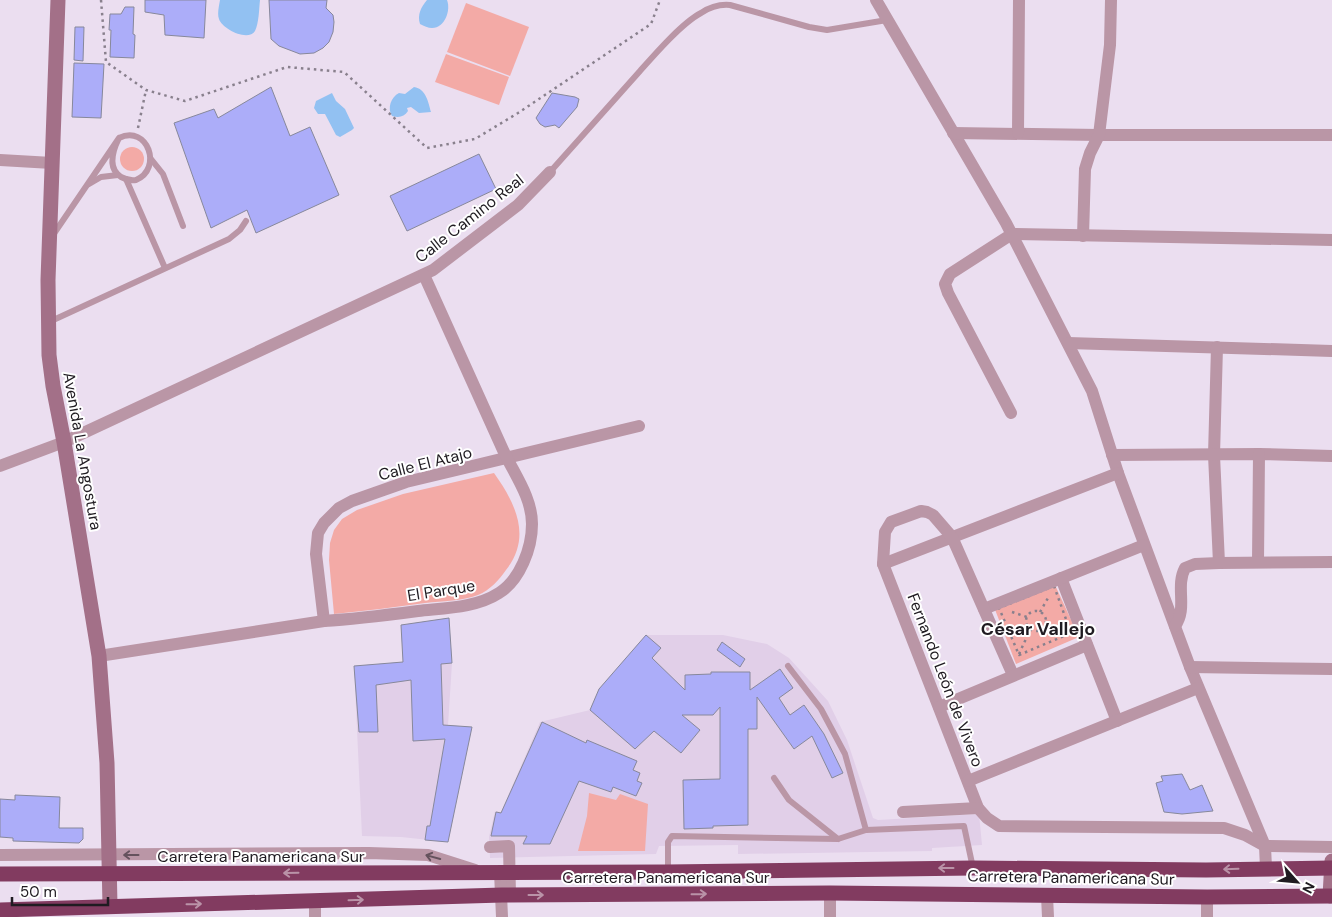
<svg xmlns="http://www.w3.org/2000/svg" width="1332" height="917" font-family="'DM Sans',sans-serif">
<rect width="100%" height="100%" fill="#ebdef0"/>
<g fill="#e1cfe8">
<polygon points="449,618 452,663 448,725 472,727 448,842 401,837 362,836 354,666 403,662 401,625"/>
<polygon points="646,635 723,635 767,644 789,658 828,701 847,740 873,818 878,820 979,814 982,845 932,848 932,851 738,854 738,845 659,846 656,854 490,858 489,837 495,811 501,812 540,722 590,710 599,689"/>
</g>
<g fill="#f3aaa6">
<polygon points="466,3 529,27 510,76 447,52"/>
<polygon points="446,54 509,77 499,105 435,82"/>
<circle cx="132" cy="159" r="12"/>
<path d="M494,473C516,504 532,537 506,570C499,580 490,590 478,595C462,601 443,601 425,603C395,607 365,611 334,614L329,560L330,543L334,530L342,519L357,510L403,494Z"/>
<polygon points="1055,585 1079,637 1016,664 994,607"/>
<polygon points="589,793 616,800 620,794 648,804 645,851 578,851 587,816"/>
</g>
<g fill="#92c1f2">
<path d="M220,0H260C259,9 259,23 255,31C248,42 222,29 219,19C217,14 219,6 220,0Z"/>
<path d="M427,0H447C451,10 445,28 432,28C428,28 424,26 420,24C417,15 421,7 427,0Z"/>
<path d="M414,87C426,89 428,101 431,112L419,113L411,107L407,108L408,111C404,117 399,118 392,116C387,108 391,97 399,93L405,94Z"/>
<polygon points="332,93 336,101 345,109 354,128 352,130 340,137 336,135 325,114 318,114 314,108 316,101"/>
</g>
<g fill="#acadf9" stroke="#87889b">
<polygon points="145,0 206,0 204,38 165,35 164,15 145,12"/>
<polygon points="269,0 327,0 326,8 333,15 334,22 333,32 329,42 323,48 314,53 300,54 279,46 271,39"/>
<polygon points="125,7 134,7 133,34 135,35 134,58 110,57 111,30 109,30 110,14 121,14"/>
<polygon points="75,27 84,27 83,61 74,60"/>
<polygon points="74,63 104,64 101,118 72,117"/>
<polygon points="271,87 290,136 310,127 339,195 256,233 247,210 211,228 174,123 214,109 218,118"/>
<polygon points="552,93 575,97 579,99 577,107 559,128 555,125 545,127 540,124 536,118"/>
<polygon points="479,154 496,189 407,231 390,196"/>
<polygon points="449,618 452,663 441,664 443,725 472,727 448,842 425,840 427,826 430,826 445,739 413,741 411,680 376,685 378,732 359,732 354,666 403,662 401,625"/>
<polygon points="646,635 661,648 652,658 685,690 685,675 711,674 711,672 750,672 750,690 780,669 793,688 779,698 790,715 804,705 824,734 843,773 832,778 812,736 794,749 757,697 757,729 748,729 748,825 713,826 713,828 684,829 683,780 720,779 720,707 713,715 682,715 700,730 681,753 654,731 635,749 590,710 599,689"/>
<polygon points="722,642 745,659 740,667 717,650"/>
<polygon points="542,722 586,743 587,740 637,761 633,770 640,773 637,781 642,783 636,796 613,787 611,792 579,781 550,844 523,844 527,836 491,836 496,812 501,813"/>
<polygon points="1182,774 1190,790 1202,785 1213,811 1182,814 1164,812 1156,783 1163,781 1161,776"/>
<polygon points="15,795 60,797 59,828 83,828 83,839 79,843 13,841 13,838 0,837 0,799 15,800"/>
</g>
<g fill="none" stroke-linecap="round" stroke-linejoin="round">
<g stroke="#89808d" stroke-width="2.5" stroke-dasharray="2.5 4" stroke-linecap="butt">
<polyline points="101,0 106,62 146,90 185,101 287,67 344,72 427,148 475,139 518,113 651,24 660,0"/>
<polyline points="138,128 146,90"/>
<polygon points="1054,586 1071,633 1019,655 999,608"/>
<circle cx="1036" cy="621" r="10"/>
<polyline points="1012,612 1027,617"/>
<polyline points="1040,612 1048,598"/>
<polyline points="1046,624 1068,632"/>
<polyline points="1019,654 1030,630"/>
</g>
<g stroke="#ba96a6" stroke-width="6">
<polyline points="151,159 163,174 183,226"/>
<path d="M550,172C580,138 610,105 640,71C655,54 682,23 701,13C710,7 719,4 730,5L809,27L827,30L887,20"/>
<polyline points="126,179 165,268"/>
<polyline points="89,184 101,177 118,175"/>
<path d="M53,235L119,138C148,124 163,169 136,180C131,181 125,179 121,177C107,168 113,150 119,138"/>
<polyline points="49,322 229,239 240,230 246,221"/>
<polyline points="788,666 821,709 845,754 866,830"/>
<polyline points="774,778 789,800 838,839"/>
<polyline points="668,872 668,842 672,836 838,839 866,830 964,826 973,868"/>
</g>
<g stroke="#ba96a6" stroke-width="12">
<polyline points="876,0 1006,223 1092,391 1118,473 1190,667 1265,846 1266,868"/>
<polyline points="953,133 1099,135 1332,135"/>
<polyline points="1018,133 1019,0"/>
<polyline points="0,160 52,163"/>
<polyline points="1083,236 1085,169 1090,153 1099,135 1110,45 1111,0"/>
<polyline points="1068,343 1332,351"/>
<polyline points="1217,347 1214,455 1219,563"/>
<polyline points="1011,413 948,293 945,284 950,274 1012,234 1332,240"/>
<polyline points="1112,455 1259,454 1332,456"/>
<polyline points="0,466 64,442 433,270 518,205 550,172"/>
<polyline points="1258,562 1259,454"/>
<polyline points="883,564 1118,473"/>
<polyline points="1061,578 1117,721"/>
<polyline points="984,609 1144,545"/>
<polyline points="324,621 316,554 318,533 324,523 339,508 352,501 406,482 639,426"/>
<path d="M1175,626C1188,608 1175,587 1185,568L1195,564L1219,563L1332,562"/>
<path d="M99,656L324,621C356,619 387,615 418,611C444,608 476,608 499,593C520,580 532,548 532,524C532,497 514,474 503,450C477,392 450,333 424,275"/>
<polyline points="1190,667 1332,669"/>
<polyline points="1013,675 952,537 933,515 927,512 921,511 891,522 885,532 883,564 978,808 987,818 999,826 1224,828 1245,835 1265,846 1332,847"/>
<polyline points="939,707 1087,645"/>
<polyline points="968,781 1198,688"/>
<polyline points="903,812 978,808"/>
<polyline points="490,847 509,846 510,895"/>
<polyline points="0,855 369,853 428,855 475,870"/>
<polyline points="500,872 502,917"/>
<polyline points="830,893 830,917"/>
<polyline points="1047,896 1048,917"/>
<polyline points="315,917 315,901"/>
<polyline points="1207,917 1207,897"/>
</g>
<g stroke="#a37088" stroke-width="15">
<polyline points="58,0 48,280 49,355 53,386 64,442 99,656 107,763 110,906"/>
<polyline points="1330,896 1332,861"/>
</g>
<g stroke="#823b60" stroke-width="15">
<polyline points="0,874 668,872 973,868 1206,870 1332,868"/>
<polyline points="0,910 502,895 830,893 1207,897 1332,896"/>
</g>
</g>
<defs><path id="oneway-shaft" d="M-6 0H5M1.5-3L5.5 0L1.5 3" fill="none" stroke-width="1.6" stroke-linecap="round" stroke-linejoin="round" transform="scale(1.25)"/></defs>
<g stroke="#65525d">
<use href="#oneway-shaft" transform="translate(131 855) rotate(180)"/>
<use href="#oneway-shaft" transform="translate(433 857) rotate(-165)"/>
</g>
<g stroke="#ba93a8">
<use href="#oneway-shaft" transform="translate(946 868) rotate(180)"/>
<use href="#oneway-shaft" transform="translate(1231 869) rotate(178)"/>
<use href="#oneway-shaft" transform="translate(291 873) rotate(179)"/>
<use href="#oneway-shaft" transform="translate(699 894) rotate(-1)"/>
<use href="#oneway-shaft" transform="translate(536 895)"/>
<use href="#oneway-shaft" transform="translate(356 900) rotate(-2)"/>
<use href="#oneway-shaft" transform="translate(194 904) rotate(-1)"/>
</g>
<g text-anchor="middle" stroke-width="4" stroke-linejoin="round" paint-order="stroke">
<g font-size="16" fill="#1f1b21" stroke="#fff">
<text transform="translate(469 218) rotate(-38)" y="6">Calle Camino Real</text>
<text transform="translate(83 451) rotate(80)" y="6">Avenida La Angostura</text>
<text transform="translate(425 463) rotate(-14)" y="6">Calle El Atajo</text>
<text transform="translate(441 590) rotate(-9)" y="6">El Parque</text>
<text transform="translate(946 680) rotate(69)" y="6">Fernando León de Vivero</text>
<text x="261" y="862">Carretera Panamericana Sur</text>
<text x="666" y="883">Carretera Panamericana Sur</text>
<text transform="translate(1071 877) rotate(1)" y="6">Carretera Panamericana Sur</text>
</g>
<g font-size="18" font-weight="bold" fill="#1f1b21" stroke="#fff">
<text x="1038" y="635">César Vallejo</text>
</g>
</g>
<g transform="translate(1297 882) rotate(117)" stroke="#ffffff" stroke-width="4" paint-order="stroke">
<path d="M0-4L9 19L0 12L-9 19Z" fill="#1f1b21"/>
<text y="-8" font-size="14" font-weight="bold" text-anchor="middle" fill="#1f1b21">N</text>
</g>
<path d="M12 897v8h96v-8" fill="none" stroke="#1f1b21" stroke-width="2.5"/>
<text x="20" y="897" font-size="15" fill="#1f1b21" stroke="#ffffff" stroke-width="4" paint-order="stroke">50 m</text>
</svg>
